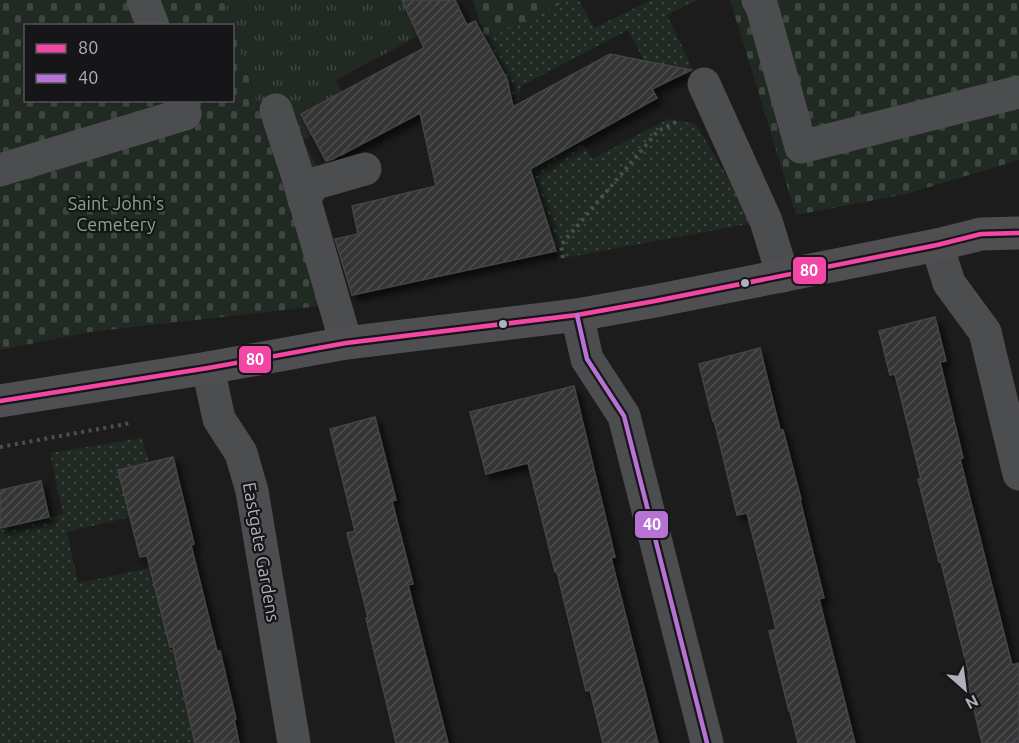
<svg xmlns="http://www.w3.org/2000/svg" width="1019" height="743" font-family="Ubuntu,sans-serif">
<defs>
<pattern id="grass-tufts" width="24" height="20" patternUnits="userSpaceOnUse" patternTransform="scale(1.5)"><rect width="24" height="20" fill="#212923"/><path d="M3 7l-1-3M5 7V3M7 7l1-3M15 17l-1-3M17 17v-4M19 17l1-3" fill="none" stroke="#3f4641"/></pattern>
<pattern id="cemetery-stones" width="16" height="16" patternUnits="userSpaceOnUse" patternTransform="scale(1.5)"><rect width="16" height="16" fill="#212923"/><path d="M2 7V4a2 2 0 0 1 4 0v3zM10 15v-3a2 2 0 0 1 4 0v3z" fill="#3f4641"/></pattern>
<pattern id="garden-dots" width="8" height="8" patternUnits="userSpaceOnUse" patternTransform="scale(1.5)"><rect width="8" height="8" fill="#212923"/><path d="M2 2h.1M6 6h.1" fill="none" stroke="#3f4641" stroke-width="1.8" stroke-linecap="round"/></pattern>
<pattern id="building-hatch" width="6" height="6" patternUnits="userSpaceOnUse" patternTransform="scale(1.5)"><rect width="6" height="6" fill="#343434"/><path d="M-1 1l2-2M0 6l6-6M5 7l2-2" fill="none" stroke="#4f4f4f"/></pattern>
<filter id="shadow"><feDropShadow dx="5.5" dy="5.5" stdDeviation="3" flood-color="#0009"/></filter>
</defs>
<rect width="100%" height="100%" fill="#1c1c1c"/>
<polygon fill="url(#grass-tufts)" points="223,0 402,0 418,36 336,80 342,92 301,114 312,135 303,140 318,168 282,178"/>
<g fill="url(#cemetery-stones)">
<polygon points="0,0 223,0 232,25 26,26 26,100 232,100 233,28 321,306 90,332 0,350"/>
<polygon points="473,0 569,0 485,40"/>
<polygon points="730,0 1019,0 1019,160 906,194 796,215"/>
</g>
<g fill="url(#garden-dots)">
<polygon points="569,0 579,0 594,28 651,0 697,0 667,15 693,70 658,87 628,30 521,86 518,103 557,156 583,143 592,159 668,119 696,124 754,223 558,259 518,129 509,88 485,40"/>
<polygon points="142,438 149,463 130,517 67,532 78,583 150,568 171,650 173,650 177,661 195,743 0,743 0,528 63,514 50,453"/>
</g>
<g fill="url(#building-hatch)" stroke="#444548" stroke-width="1.5" filter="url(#shadow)">
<polygon points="402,0 455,0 467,25 475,21 507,79 513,107 610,54 691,70 652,89 657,98 530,169 556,251 352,295 335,239 358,234 352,206 436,186 420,113 341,155 341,154 333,159 326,161 301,114 424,48"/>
<polygon points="935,317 946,361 940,362 963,458 960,459 1012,665 1019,663 1019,743 982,743 966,676 969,675 941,562 939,562 918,479 921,479 895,374 890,375 879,331"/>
<polygon points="760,348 780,430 783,430 801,499 800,500 824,598 819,599 855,743 798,743 790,711 789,711 769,631 776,629 747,513 737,515 714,420 713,421 699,364"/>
<polygon points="574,386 615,557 611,558 658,743 603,743 590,690 586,691 557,572 555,572 528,463 486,474 470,412"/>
<polygon points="375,417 396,500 392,501 413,584 408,585 448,743 396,743 366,618 368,618 347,533 355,531 330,429"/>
<polygon points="173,457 194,544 191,545 217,651 220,651 236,719 234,719 239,743 195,743 173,647 170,647 147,556 140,557 118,470"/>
<polygon points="41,481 49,517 0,528 0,490"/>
</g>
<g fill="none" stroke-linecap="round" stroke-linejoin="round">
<g stroke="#4d4e51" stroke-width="4" stroke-dasharray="3 4.5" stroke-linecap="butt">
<polyline points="563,258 561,245 658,131 678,121"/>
<polyline points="0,447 126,424 130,421"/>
</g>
<g stroke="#4c4d4f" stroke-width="33">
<polyline points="143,0 153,26"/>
<polyline points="758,0 762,7 801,147 1019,92"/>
<polyline points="704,84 766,221 783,276"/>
<polyline points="276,110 297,174 346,343"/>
<polyline points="0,170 185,114 180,100"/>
<polyline points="304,200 313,184 365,169"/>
<polyline points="937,245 949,283 985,332 1019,474"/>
<polyline points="577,315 587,359 624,416 707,743"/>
<polyline points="208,368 219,419 241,453 252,491 294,743"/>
</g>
<polyline stroke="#4f4f52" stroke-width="33" points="0,401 208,368 346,343 577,315 655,301 937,245 981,234 1019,233"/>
<defs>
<polyline id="bus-1" points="0,401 208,368 346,343 577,315 655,301 937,245 981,234 1019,233"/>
<polyline id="bus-2" points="577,315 587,359 624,416 707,743"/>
</defs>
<use href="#bus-1" stroke="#161518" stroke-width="9"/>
<use href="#bus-2" stroke="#161518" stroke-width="9"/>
<use href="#bus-1" stroke="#f346a5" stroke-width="4.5"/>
<use href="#bus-2" stroke="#b673d3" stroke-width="4.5"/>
</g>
<g fill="#aeb1bc" stroke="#161518" stroke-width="2">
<circle cx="745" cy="283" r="5"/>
<circle cx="503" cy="324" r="5"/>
</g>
<g text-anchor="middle" stroke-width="4.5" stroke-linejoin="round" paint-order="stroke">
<g font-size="18" fill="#86a68a" stroke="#161518">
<text x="116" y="210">Saint John's<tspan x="116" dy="21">Cemetery</tspan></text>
</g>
<g font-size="18" fill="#aeb1bc" stroke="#161518">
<text transform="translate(261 552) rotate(80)" y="6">Eastgate Gardens</text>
</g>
</g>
<g stroke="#161518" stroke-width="2">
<rect x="792" y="256" width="35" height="29" rx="6" fill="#f346a5"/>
<rect x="238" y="345" width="34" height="29" rx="6" fill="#f346a5"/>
<rect x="634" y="510" width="35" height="29" rx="6" fill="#b673d3"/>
</g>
<g font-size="16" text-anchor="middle" font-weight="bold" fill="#fff">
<text x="809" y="276">80</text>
<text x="255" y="365">80</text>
<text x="652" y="530">40</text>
</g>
<rect x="24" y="24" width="210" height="78" fill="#161518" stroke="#53535a" stroke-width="1.5"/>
<rect x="36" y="44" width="30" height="9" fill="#f346a5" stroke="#53535a" stroke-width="1.5"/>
<text x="78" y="54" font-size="18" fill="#aeb1bc">80</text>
<rect x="36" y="74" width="30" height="9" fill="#b673d3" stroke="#53535a" stroke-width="1.5"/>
<text x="78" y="84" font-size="18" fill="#aeb1bc">40</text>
<g transform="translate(965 689) rotate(152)" stroke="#161518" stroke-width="4.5" paint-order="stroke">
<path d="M0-4.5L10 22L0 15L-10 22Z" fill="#aeb1bc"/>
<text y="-9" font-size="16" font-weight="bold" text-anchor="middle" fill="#aeb1bc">N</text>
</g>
</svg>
